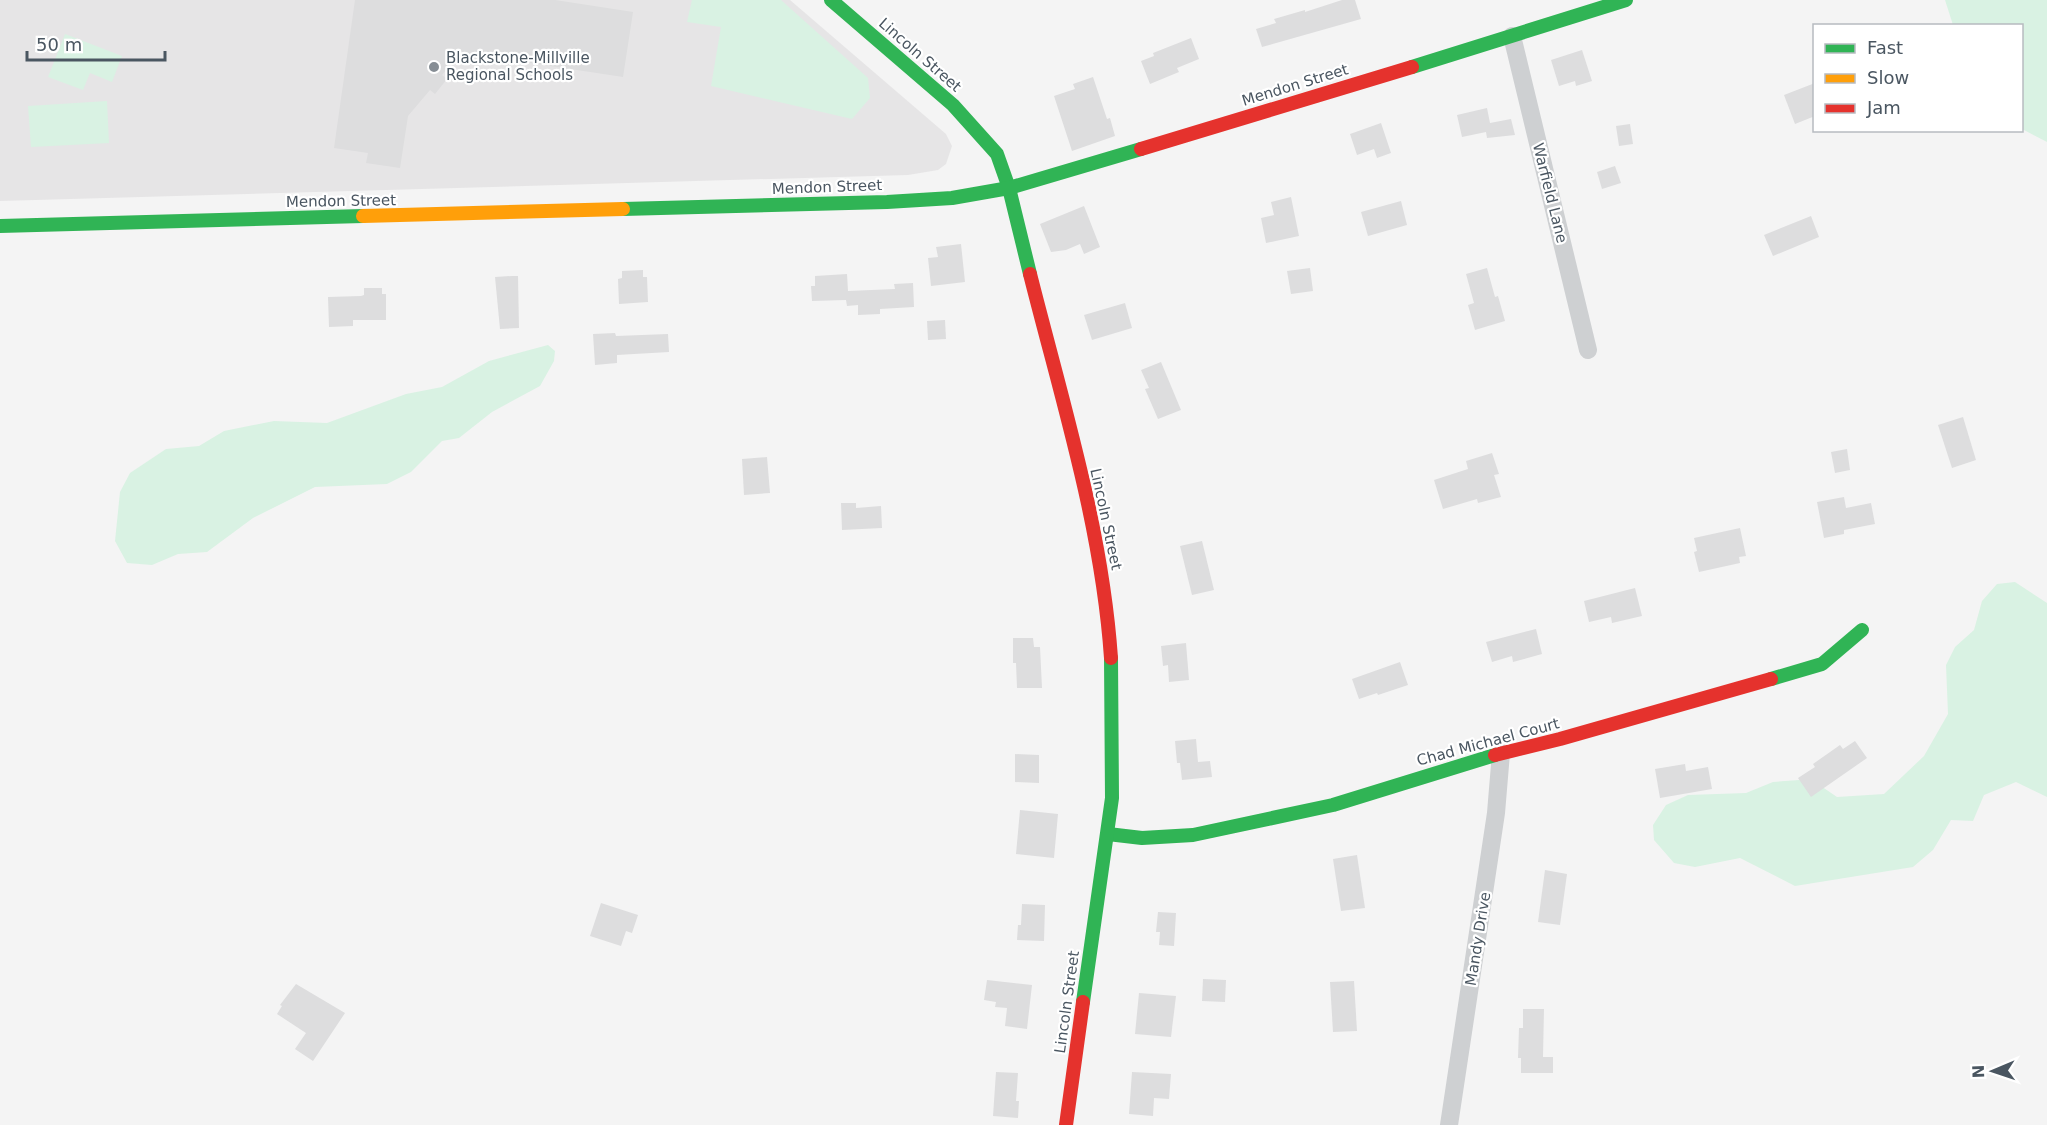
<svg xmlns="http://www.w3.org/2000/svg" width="2047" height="1125" font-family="'DejaVu Sans',sans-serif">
<rect width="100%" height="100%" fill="#f4f4f4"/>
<polygon fill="#e6e5e6" points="0,0 790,0 946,134 952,146 946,164 938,170 908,175 0,201"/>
<g fill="#d9f2e3">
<polygon points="692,0 781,0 868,78 870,98 852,119 711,86 721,27 687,22"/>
<polygon points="1945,0 2047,0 2047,142 2022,129 2022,26 1953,25"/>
<polygon points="65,34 122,56 112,82 90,73 83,90 48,77"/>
<polygon points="107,101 109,143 31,147 28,106"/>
<polygon points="548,345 555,351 554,361 540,386 492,412 459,438 442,441 411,472 387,484 315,487 253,518 207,552 178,554 152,565 127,563 115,541 120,492 130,473 166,449 199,446 224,431 274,421 327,423 406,394 442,387 489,361"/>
<polygon points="2015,582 2047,603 2047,797 2016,782 1984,795 1973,821 1951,820 1933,850 1913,867 1795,886 1740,858 1695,867 1674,863 1654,840 1653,825 1666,805 1688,795 1746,793 1773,782 1799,780 1815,782 1837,797 1884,794 1924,756 1948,714 1946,665 1955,647 1974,630 1982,601 1997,584"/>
</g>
<g fill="#ddddde">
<polygon points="355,0 555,0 633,12 623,77 452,51 450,65 442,75 447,79 435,94 430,90 408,116 400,168 366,163 368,153 334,148"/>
<polygon points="1342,0 1355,0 1361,19 1262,47 1256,29 1276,23 1274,19 1305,10 1305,12"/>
<polygon points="1191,38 1199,59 1177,68 1179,72 1150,84 1141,61 1154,56 1153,53"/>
<polygon points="1582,50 1592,81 1576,86 1575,81 1559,86 1551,60"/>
<polygon points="1093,77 1107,119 1110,118 1115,136 1072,151 1054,96 1075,89 1073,84"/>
<polygon points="1815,83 1815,116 1795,124 1784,95"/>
<polygon points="1487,108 1490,123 1511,119 1515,135 1487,138 1486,132 1462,137 1457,115"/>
<polygon points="1381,123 1391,153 1377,158 1374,149 1357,155 1350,134"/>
<polygon points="1630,124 1633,144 1619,146 1616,126"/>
<polygon points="1615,166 1621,183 1602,189 1597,172"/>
<polygon points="1291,197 1299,236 1266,243 1261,218 1274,215 1271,202"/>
<polygon points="1401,201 1407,225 1368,236 1361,212"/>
<polygon points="1084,206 1100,247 1084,254 1080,244 1066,250 1051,252 1040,224"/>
<polygon points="1811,216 1819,237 1773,256 1764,235"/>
<polygon points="961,244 965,282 931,286 928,258 938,257 936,247"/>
<polygon points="1310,268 1313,291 1291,294 1287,271"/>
<polygon points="1487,268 1495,297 1498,296 1505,321 1475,330 1468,305 1474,303 1466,274"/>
<polygon points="643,270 643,277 647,277 648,302 619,304 618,279 622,278 622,271"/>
<polygon points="847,274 848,291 895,289 894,284 913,283 914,307 880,309 880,314 858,315 858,305 847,306 846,300 812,301 811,286 815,286 815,276"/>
<polygon points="512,276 518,276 519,328 500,329 495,277"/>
<polygon points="364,288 382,288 382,294 386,294 386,320 353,320 353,326 329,327 328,297 361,296 364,295"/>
<polygon points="1125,303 1132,328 1092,340 1084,315"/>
<polygon points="945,320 946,339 928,340 927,321"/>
<polygon points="615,333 616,336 668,334 669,352 617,355 617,363 595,365 593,334"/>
<polygon points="1161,362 1181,410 1158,419 1145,389 1149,388 1141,370"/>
<polygon points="1963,417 1976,460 1952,468 1938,425"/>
<polygon points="1847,449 1850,470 1835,473 1831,452"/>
<polygon points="1492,453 1499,474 1494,475 1501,497 1478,503 1477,499 1443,509 1434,480 1468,469 1466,461"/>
<polygon points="767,457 770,493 744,495 742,459"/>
<polygon points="1844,497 1846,508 1871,503 1875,524 1844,530 1844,534 1824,538 1817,502"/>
<polygon points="841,503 856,503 856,508 881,506 882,528 842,530"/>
<polygon points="1740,528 1746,556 1739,557 1740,563 1699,572 1694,552 1697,551 1694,538"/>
<polygon points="1202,541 1214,590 1192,595 1180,546"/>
<polygon points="1635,588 1642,616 1612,623 1611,617 1589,622 1584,601"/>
<polygon points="1536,629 1542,654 1513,662 1512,656 1492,662 1486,642"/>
<polygon points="1013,638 1033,638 1034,647 1040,647 1042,688 1017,688 1016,663 1013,663"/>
<polygon points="1186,643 1189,680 1169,682 1168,665 1163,666 1161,646"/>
<polygon points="1400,662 1408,685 1378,695 1377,693 1359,699 1352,679"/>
<polygon points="1196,739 1198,762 1210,761 1212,777 1182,780 1180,763 1177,763 1175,741"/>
<polygon points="1855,741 1867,758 1811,797 1798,778 1815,767 1813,764 1840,745 1843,749"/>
<polygon points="1015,754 1039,755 1039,783 1015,782"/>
<polygon points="1685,764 1686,771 1708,767 1712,789 1660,798 1655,769"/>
<polygon points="1020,810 1058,814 1054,858 1016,854"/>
<polygon points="1357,855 1365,908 1341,911 1333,859"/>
<polygon points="1545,870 1567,874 1560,925 1538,922"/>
<polygon points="601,903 638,915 632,933 626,931 621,946 590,936"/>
<polygon points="1022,904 1045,905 1044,941 1017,940 1018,925 1021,925"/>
<polygon points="1158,912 1176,913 1174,946 1159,945 1160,932 1156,932"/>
<polygon points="1203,979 1226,980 1225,1002 1202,1001"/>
<polygon points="987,980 1032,985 1027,1029 1005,1026 1007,1008 995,1007 996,1002 984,1000"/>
<polygon points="1354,981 1357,1031 1333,1032 1330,982"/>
<polygon points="296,984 345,1013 313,1061 295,1049 306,1033 277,1014 282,1006 280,1005"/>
<polygon points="1139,993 1176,996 1171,1037 1135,1034"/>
<polygon points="1523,1009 1544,1009 1543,1057 1553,1057 1553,1073 1521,1073 1521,1058 1518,1058 1519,1028 1523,1028"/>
<polygon points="996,1072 1018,1073 1016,1101 1019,1101 1018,1118 993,1116"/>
<polygon points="1132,1072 1171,1074 1169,1099 1154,1098 1153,1116 1129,1114"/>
</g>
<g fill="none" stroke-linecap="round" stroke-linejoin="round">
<g stroke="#ced0d2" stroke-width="18">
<polyline points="1512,36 1588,350"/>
<polyline points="1449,1125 1496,813 1501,753"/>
</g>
<g stroke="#30b455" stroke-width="14">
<polyline points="831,0 953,105 997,154 1009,188 1030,274"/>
<polyline points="1412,67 1626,0"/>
<polyline points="623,209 887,202 952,198 1009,188 1141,149"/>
<polyline points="0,226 363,216"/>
<polyline points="1771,679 1822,664 1862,630"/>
<polyline points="1108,834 1142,838 1193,835 1333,805 1495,755"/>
<polyline points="1083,1002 1112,798 1111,658"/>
</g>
<polyline stroke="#ff9f0a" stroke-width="14" points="363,216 623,209"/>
<g stroke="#e5322d" stroke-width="14">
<polyline points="1141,149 1412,67"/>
<path d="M1030,274C1062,401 1102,527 1111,658"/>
<polyline points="1495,755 1560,739 1771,679"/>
<polyline points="1066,1125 1083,1002"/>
</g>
</g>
<circle fill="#868d94" stroke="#fff" stroke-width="2" cx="434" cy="67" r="6"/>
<g text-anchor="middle" stroke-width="4.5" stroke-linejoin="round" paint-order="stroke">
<g font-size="15" fill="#4a5661" stroke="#fff">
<text transform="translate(920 55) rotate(41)" y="5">Lincoln Street</text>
<text transform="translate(1295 85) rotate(-17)" y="5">Mendon Street</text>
<text transform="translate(827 187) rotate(-2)" y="5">Mendon Street</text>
<text transform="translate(1550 193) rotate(76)" y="5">Warfield Lane</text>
<text transform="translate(341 201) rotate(-1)" y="5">Mendon Street</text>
<text transform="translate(1106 519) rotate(78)" y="5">Lincoln Street</text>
<text transform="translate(1488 742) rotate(-15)" y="5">Chad Michael Court</text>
<text transform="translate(1478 939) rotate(-81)" y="5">Mandy Drive</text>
<text transform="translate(1067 1002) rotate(-82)" y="5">Lincoln Street</text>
</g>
<g font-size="15" fill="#4a5661" stroke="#fff" text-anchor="start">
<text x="446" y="63">Blackstone-Millville<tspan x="446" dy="17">Regional Schools</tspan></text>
</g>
</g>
<rect x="1813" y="24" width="210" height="108" fill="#ffffff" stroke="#b7bbc0" stroke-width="1.5"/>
<rect x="1825" y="44" width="30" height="9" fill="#30b455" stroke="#b7bbc0" stroke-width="1.5"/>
<text x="1867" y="54" font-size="18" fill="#4a5661">Fast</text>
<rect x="1825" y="74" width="30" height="9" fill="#ff9f0a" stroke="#b7bbc0" stroke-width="1.5"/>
<text x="1867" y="84" font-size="18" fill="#4a5661">Slow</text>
<rect x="1825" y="104" width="30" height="9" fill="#e5322d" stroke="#b7bbc0" stroke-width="1.5"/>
<text x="1867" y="114" font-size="18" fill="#4a5661">Jam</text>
<g transform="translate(1993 1071) rotate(268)" stroke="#ffffff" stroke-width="4.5" paint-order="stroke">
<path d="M0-4.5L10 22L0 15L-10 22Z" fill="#4a5661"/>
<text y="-9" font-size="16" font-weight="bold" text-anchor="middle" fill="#4a5661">N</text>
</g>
<path d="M27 51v9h138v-9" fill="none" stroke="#4a5661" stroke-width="3"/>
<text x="36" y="51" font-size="18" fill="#4a5661" stroke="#ffffff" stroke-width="4.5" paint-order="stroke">50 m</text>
</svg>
